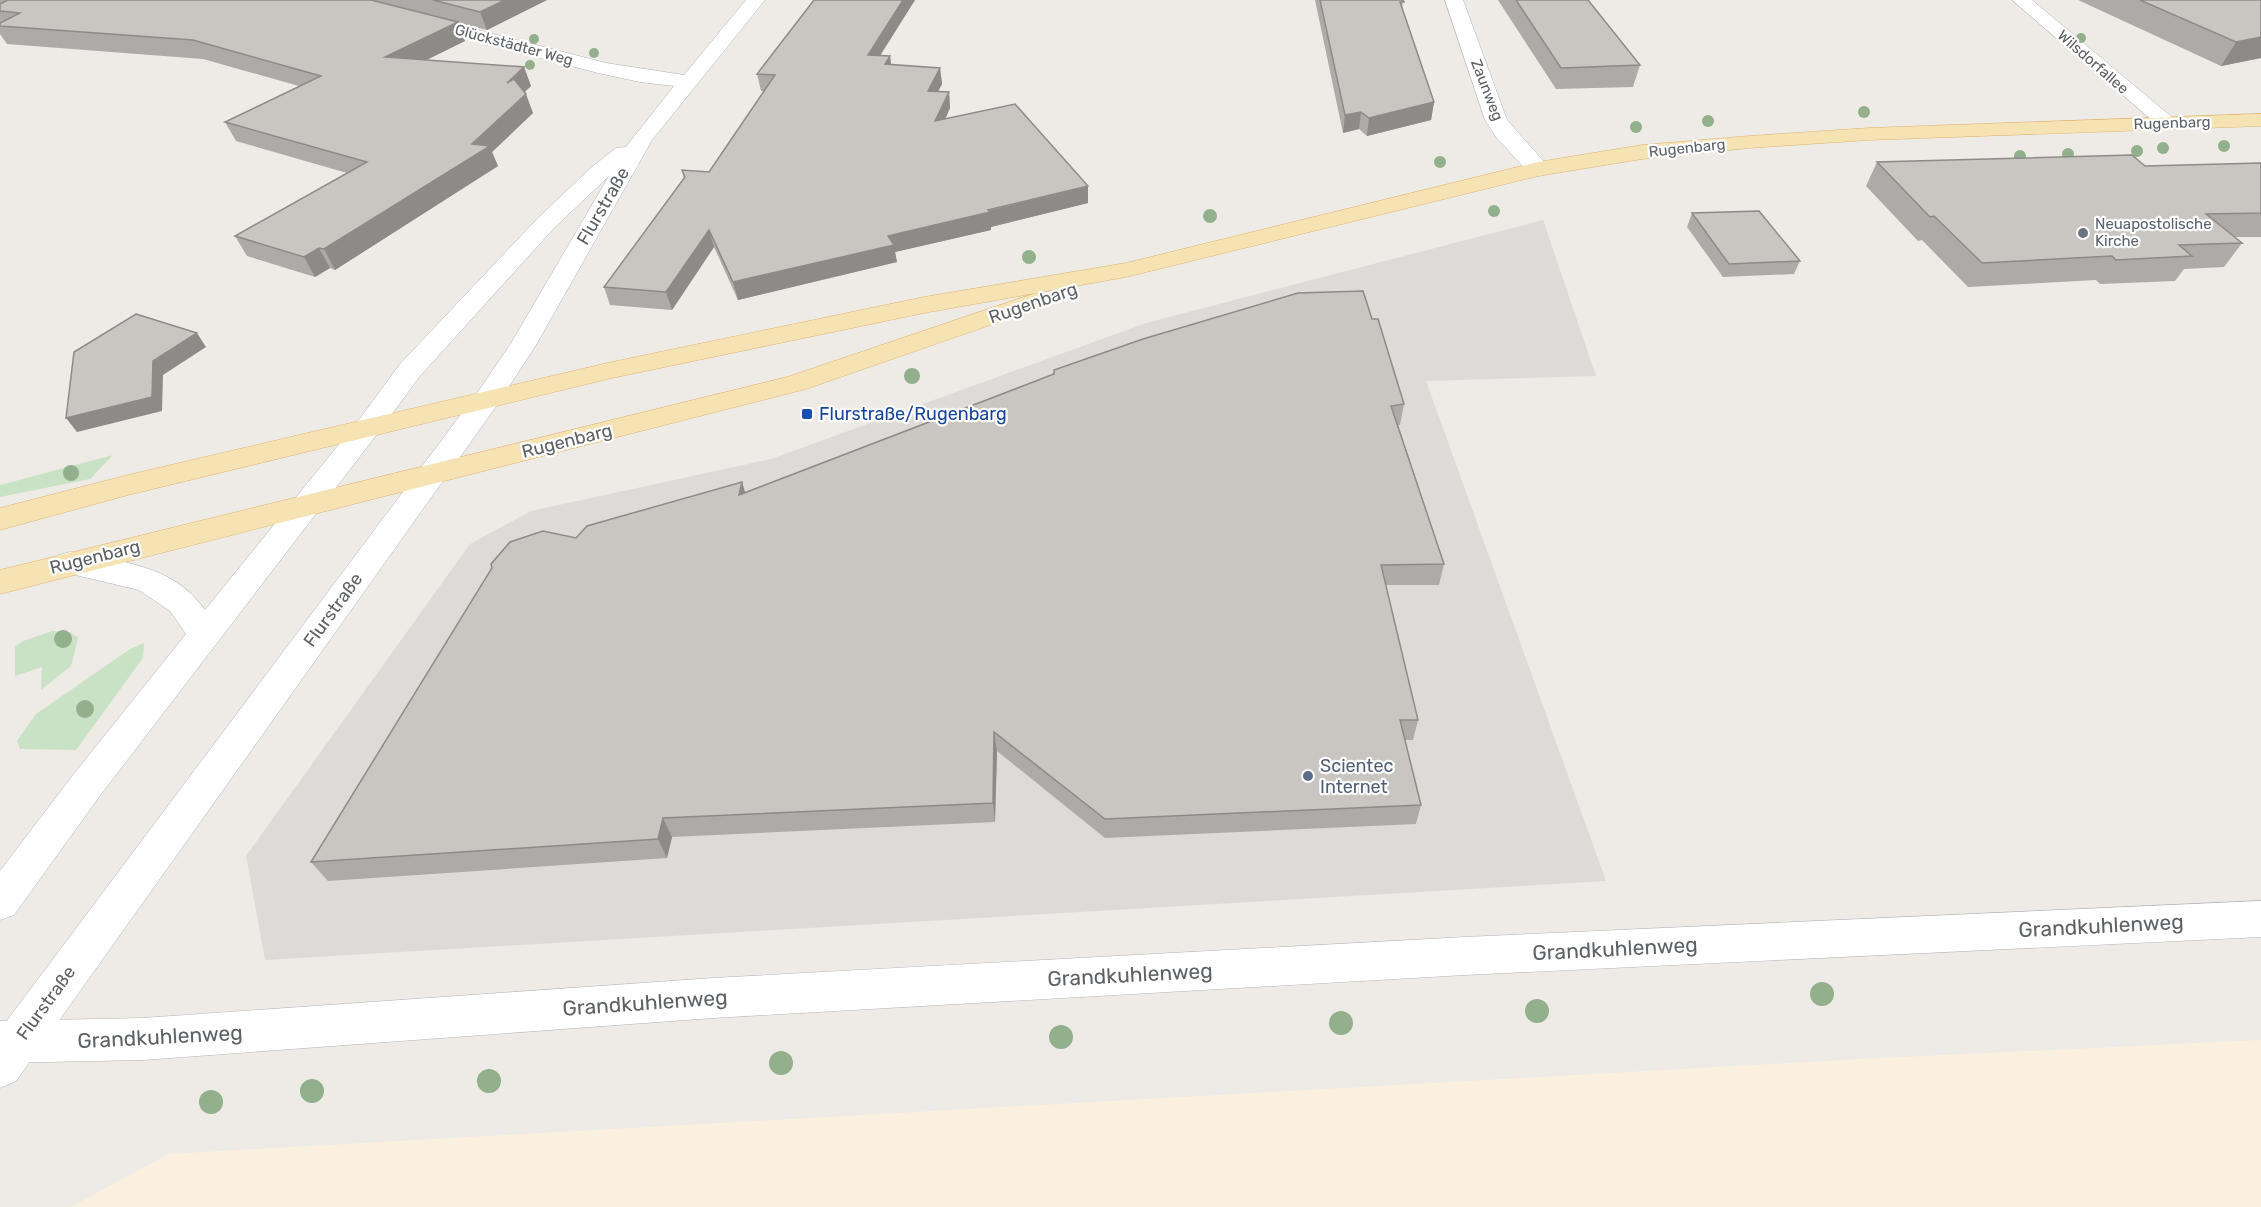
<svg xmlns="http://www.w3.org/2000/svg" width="2261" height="1207" font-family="Rubik,sans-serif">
<rect width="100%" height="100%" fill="#eeebe6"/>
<polygon fill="#faf0df" points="2261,1040 2261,1207 71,1207 169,1154 1862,1059"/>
<polygon fill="#dddad8" points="1543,220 1596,376 1426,381 1606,881 265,960 246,856 470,544 531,511 771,459 1146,323"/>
<g fill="#c9e2c6">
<polygon points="113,455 90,479 0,497 0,485"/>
<polygon points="52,631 70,632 78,638 71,666 41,690 42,667 15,676 15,647 23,641"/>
<polygon points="144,643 143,658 76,750 20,749 17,741 36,714 130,649"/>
</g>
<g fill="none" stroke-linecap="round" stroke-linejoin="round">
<defs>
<g id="minor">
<polygon points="332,0 362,0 606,63 684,75 746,0 765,0 652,140 536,345 497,405 487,408 477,405 473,399 510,345 609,176 554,228 420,376 377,434 367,437 357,434 353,428 400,364 538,218 592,167 616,148 626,147 674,86 640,82 598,73 335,4"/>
<polygon points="1445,0 1463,0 1507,120 1546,164 1549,169 1546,174 1538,176 1530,174 1496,137 1485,120"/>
<polygon points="2012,0 2032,0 2174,119 2178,123 2174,127 2167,129 2160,127"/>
<polygon points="2261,901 2261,937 1465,975 713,1018 143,1060 0,1063 0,1021 143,1018 713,978 1465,937"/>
</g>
<g id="tertiary">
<polygon points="487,390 497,393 501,399 497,405 16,1081 0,1088 0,1030 477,393"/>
<path d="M367,419L377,422L381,428L377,434L99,797L14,915L0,920V871L73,775L186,634L170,611L139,590L59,571L54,563L59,555L70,552C121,562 173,564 205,610L357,422Z"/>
</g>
<g id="primary">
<polygon points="2261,114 2261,126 1869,140 1749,148 1642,159 1538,176 1126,277 924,313 612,378 128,495 0,530 0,508 128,475 612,362 924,297 1126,263 1538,162 1642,145 1749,136 1869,128"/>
<polygon points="1036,293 1045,296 1049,301 1045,306 806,389 0,594 0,570 787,377"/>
</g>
</defs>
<use href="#minor" stroke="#b1b3b6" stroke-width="1"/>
<use href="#tertiary" stroke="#b1b3b6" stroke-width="1"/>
<use href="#primary" stroke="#e0b26d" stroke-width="1"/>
<use href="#minor" fill="#fff" fill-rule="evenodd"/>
<use href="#tertiary" fill="#fff" fill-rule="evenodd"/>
<use href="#primary" fill="#f5e3b4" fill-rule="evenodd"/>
</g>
<g fill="#91b08b">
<circle cx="2081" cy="38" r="5"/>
<circle cx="534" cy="39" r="5"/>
<circle cx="594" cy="53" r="5"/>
<circle cx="530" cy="65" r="5"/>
<circle cx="1864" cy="112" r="6"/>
<circle cx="1708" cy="121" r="6"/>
<circle cx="1636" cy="127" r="6"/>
<circle cx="2224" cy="146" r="6"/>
<circle cx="2163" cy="148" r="6"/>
<circle cx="2137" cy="151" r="6"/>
<circle cx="2068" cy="154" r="6"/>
<circle cx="2020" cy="156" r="6"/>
<circle cx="1440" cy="162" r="6"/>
<circle cx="1494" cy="211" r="6"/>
<circle cx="1210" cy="216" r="7"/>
<circle cx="1029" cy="257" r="7"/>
<circle cx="912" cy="376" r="8"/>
<circle cx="71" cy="473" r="8"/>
<circle cx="63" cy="639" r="9"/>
<circle cx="85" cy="709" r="9"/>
<circle cx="1822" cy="994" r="12"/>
<circle cx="1537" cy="1011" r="12"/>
<circle cx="1341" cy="1023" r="12"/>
<circle cx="1061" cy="1037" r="12"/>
<circle cx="781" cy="1063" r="12"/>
<circle cx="489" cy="1081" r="12"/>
<circle cx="312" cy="1091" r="12"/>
<circle cx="211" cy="1102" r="12"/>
</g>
<g fill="#adaaa7">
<polygon points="0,0 547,0 487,30 458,23 465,41 426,60 524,67 531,86 524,92 533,113 492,152 498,166 335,270 330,268 315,277 247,256 235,236 347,173 236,141 225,122 299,86 203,59 7,44 0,34"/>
<polygon points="814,0 915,0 880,56 890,56 891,65 940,68 942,84 938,91 949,92 950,108 946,118 1088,186 1088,203 991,227 991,230 895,252 897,262 738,300 714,247 672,310 610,305 604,287 684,179 682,170 709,172 764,91 761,91 757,74"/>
<polygon points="1315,0 1403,0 1402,10 1434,102 1431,120 1367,136 1359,129 1343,133"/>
<polygon points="1498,0 1588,0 1640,65 1633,87 1556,89"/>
<polygon points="2078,0 2261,0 2261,58 2221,66"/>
<polygon points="1877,162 2145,166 2261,163 2261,237 2235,237 2242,243 2224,267 2184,269 2175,281 2100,284 2096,280 1968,287 1922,240 1918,241 1866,186"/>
<polygon points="1692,213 1800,261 1794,274 1723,277 1687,227"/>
<polygon points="1372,319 1404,404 1400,425 1398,425 1444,564 1439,585 1385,585 1418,720 1413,740 1405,740 1421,805 1416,824 1105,838 997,751 995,822 672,837 667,858 328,881 311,862 576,538 742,482 745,493"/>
</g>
<g fill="#8d8b88">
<polygon points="505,0 547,0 487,30 480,12"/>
<polygon points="903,0 915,0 870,71 868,55"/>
<polygon points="458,22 465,41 394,76 385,57"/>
<polygon points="2261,37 2261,58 2221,66 2236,42"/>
<polygon points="890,56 892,73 885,64"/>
<polygon points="524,67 531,86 514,102 507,83"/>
<polygon points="940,68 942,84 930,107 928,91"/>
<polygon points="949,92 950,108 936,137 935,121"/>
<polygon points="526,94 533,113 492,152 498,166 335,270 324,249"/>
<polygon points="1434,102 1431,120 1367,136 1369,118"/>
<polygon points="1361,112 1359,129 1343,133 1345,115"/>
<polygon points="1088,186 1088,203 991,227 991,230 895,252 897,262 738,300 733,282 888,236"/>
<polygon points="709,230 714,247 672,310 666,292"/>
<polygon points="319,248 330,268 315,277 304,257"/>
<polygon points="197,333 206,347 163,375 162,411 77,432 66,418"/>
<polygon points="742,482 748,502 739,495"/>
<polygon points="994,732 997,751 995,822 993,803"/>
<polygon points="663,818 672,837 667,858 658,839"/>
</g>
<g fill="#c9c6c2" stroke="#8d8b88" stroke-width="1.5">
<polygon points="8,0 371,0 458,22 385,57 524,67 507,83 514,79 526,94 472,144 490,146 324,249 319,248 304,257 235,236 367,162 225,122 321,76 193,40 0,26 0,23 20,13 0,11 0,4"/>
<polygon points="433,0 505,0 480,12"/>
<polygon points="814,0 903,0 868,55 890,56 885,64 940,68 928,91 949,92 935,121 1015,104 1088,186 988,210 990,212 888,236 894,245 733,282 709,230 666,292 604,287 685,177 682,170 709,172 775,75 757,74"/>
<polygon points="1320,0 1403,0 1404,2 1400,2 1434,102 1369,118 1361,112 1345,115"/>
<polygon points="1516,0 1588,0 1640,65 1561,68"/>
<polygon points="2140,0 2261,0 2261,37 2236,42"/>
<polygon points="2132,155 2145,166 2261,163 2261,213 2206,214 2242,243 2179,245 2192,256 2116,260 2112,256 1982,263 1934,216 1930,217 1877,162"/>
<polygon points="1759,211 1800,261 1729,264 1692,213"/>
<polygon points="1363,291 1372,319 1378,319 1404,404 1391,406 1444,564 1381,565 1418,720 1400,720 1421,805 1105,819 994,732 993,803 663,818 658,839 311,862 492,568 491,564 510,542 543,531 576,538 587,526 742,482 739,495 1054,374 1054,370 1143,339 1298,293"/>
<polygon points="136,314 197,333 153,361 152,397 66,418 74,352"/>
</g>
<circle fill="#6b7280" stroke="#fff" stroke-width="2" cx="2083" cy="233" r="6"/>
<rect fill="#1a4fb4" stroke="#fff" stroke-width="2" x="801" y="408" width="12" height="12" rx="3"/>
<circle fill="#5c6f8a" stroke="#fff" stroke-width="2" cx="1308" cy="776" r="6"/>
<g text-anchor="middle" stroke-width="4.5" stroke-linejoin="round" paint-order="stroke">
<g font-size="15" fill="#5e6164" stroke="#fff">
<text transform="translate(514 45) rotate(15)" y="5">Glückstädter Weg</text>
<text transform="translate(2093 62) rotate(41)" y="5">Wilsdorfallee</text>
<text transform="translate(1487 90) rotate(69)" y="5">Zaunweg</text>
<text transform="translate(2172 123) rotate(-2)" y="5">Rugenbarg</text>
<text transform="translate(1687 148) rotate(-6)" y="5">Rugenbarg</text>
</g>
<g font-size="15" fill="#5b616d" stroke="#fff" text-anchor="start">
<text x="2095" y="229">Neuapostolische<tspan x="2095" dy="17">Kirche</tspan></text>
</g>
<g font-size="18" fill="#5e6164" stroke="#fff">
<text transform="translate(603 206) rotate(-60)" y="6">Flurstraße</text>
<text transform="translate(1033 303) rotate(-19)" y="6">Rugenbarg</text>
<text transform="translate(567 441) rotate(-14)" y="6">Rugenbarg</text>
<text transform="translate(95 557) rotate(-14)" y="6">Rugenbarg</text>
<text transform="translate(333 610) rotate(-54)" y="6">Flurstraße</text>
<text transform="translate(46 1003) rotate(-54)" y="6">Flurstraße</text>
</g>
<g font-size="18" fill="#164399" stroke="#fff" text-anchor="start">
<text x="819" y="420">Flurstraße/Rugenbarg</text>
</g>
<g font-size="18" fill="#4e5e75" stroke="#fff" text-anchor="start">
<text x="1320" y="772">Scientec<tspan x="1320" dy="21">Internet</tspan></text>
</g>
<g font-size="21" fill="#5e6164" stroke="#fff">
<text transform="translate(2101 926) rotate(-3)" y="7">Grandkuhlenweg</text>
<text transform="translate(1615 949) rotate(-3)" y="7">Grandkuhlenweg</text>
<text transform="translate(1130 975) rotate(-3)" y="7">Grandkuhlenweg</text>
<text transform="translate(645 1003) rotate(-4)" y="7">Grandkuhlenweg</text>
<text transform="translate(160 1037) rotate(-3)" y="7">Grandkuhlenweg</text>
</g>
</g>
</svg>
